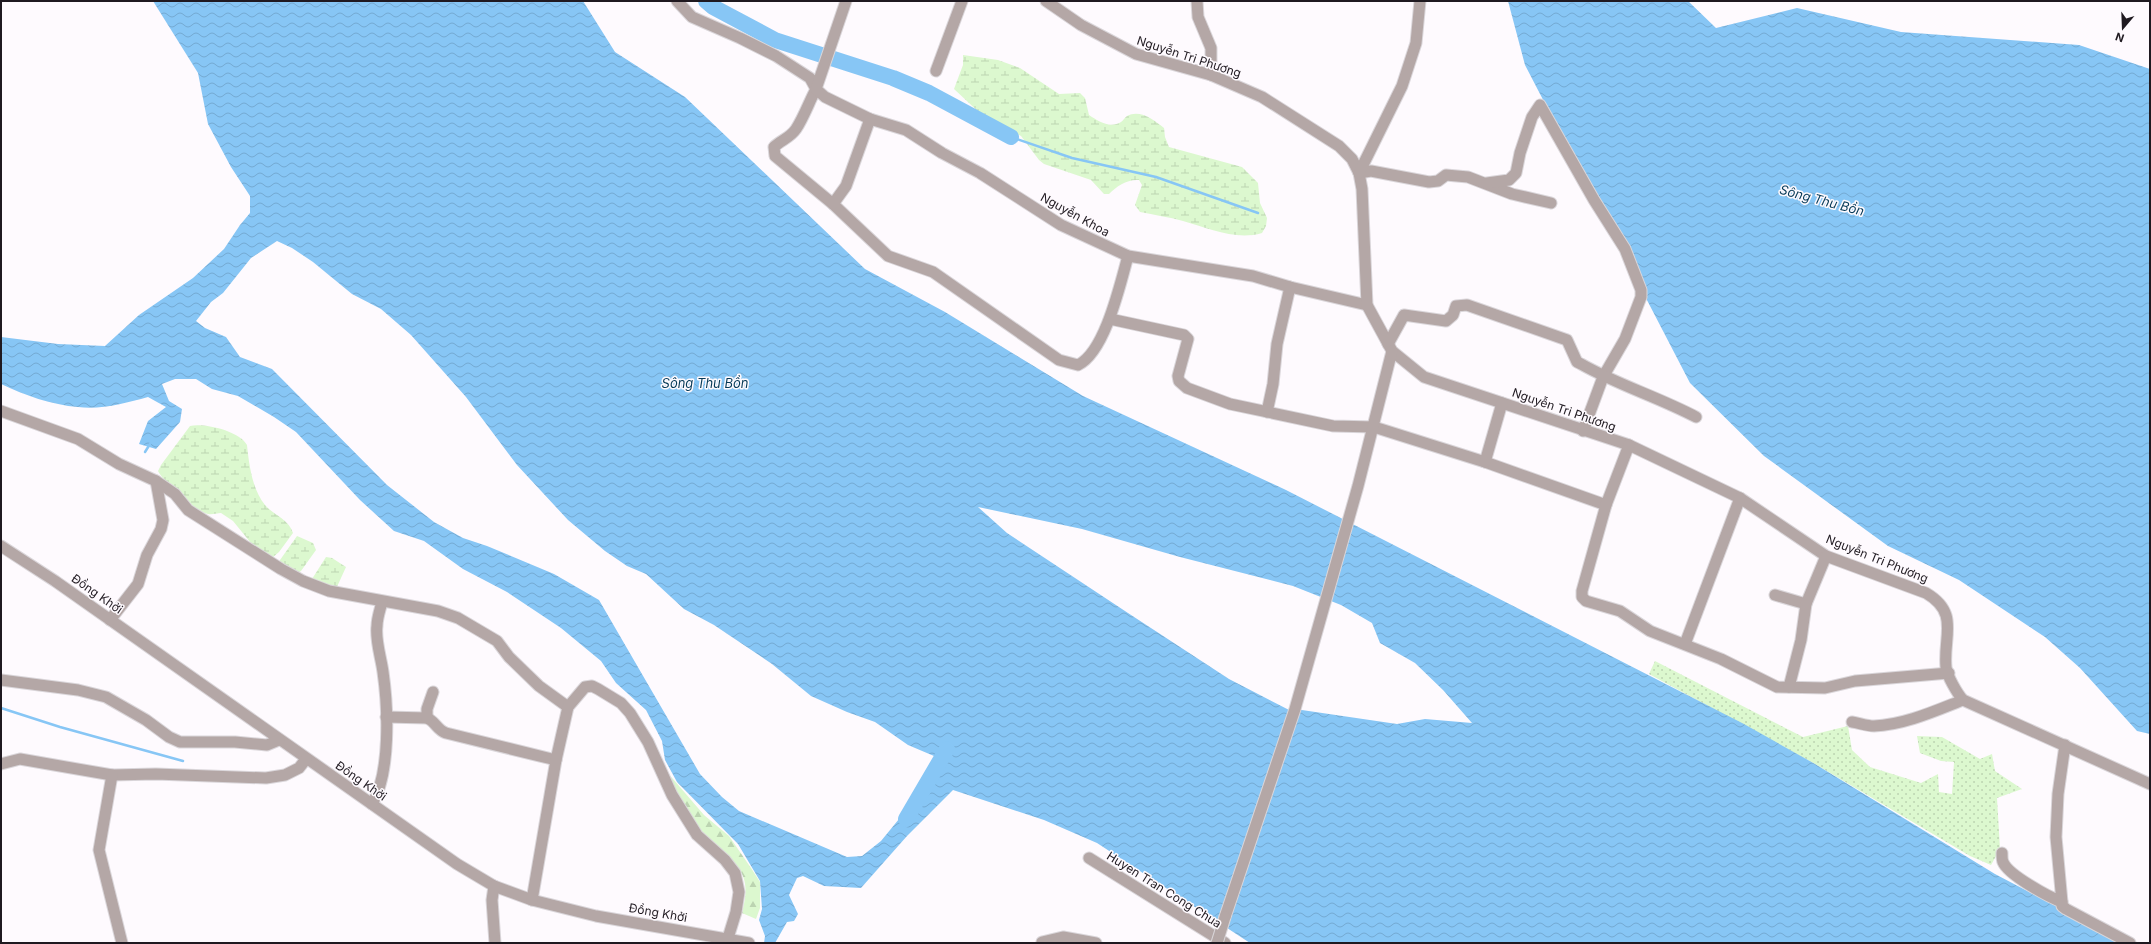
<svg xmlns="http://www.w3.org/2000/svg" width="2151" height="944" font-family="Inter,sans-serif">
<defs>
<pattern id="grass-dots" width="8" height="8" patternUnits="userSpaceOnUse"><rect width="8" height="8" fill="#dcf8cf"/><path d="M2 2h.1M6 6h.1" fill="none" stroke="#bcd4b1" stroke-width="1.8" stroke-linecap="round"/></pattern>
<pattern id="forest-firs" width="22" height="20" patternUnits="userSpaceOnUse"><rect width="22" height="20" fill="#dcf8cf"/><path d="M5 1l3.5 6h-7zM16 11l3.5 6h-7z" fill="#bcd4b1"/></pattern>
<pattern id="wetland-marsh" width="20" height="14" patternUnits="userSpaceOnUse"><rect width="20" height="14" fill="#dcf8cf"/><path d="M1 5h8M5 5V1M11 12h8M15 12V8" fill="none" stroke="#bcd4b1"/></pattern>
<pattern id="water-waves" width="16" height="10" patternUnits="userSpaceOnUse"><rect width="16" height="10" fill="#87c6f5"/><path d="M0 5q4-4 8 0t8 0" fill="none" stroke="#74aad2"/></pattern>
</defs>
<rect width="100%" height="100%" fill="#fefafe"/>
<polygon fill="url(#grass-dots)" points="1655,661 1803,737 1848,726 1852,750 1870,767 1921,783 1938,774 1939,792 1952,794 1954,762 1941,761 1920,753 1917,736 1942,737 1980,759 1992,754 1995,771 2022,789 1997,798 2000,849 1991,865 1970,856 1815,764 1649,674"/>
<path fill="url(#forest-firs)" d="M667,772L704,815L729,836L751,868L760,882V908L756,919L742,913C756,864 727,862 700,830C685,812 676,793 667,772Z"/>
<g fill="url(#wetland-marsh)">
<path d="M963,55L998,60L1020,68L1059,94L1080,93L1085,98L1089,115C1098,121 1110,129 1121,122C1123,121 1125,117 1127,116C1140,109 1154,120 1164,128L1165,137L1169,147L1242,167L1258,183L1260,203L1267,218L1266,226L1262,233C1236,241 1208,228 1183,221C1169,217 1154,215 1140,212L1135,205L1142,185L1139,180C1127,179 1117,186 1109,194H1104L1091,180L1044,164L1039,160L1021,136L983,116L954,89L963,65Z"/>
<path d="M190,426C205,423 239,431 247,445C249,464 252,489 265,505C273,515 289,519 293,533L279,552L272,558L255,548L233,521L221,513C217,513 212,515 208,514C195,511 164,483 158,471L161,465Z"/>
<polygon points="297,536 313,543 316,550 301,571 298,573 280,563 280,560"/>
<polygon points="326,557 332,558 346,567 336,589 312,579"/>
</g>
<g fill="url(#water-waves)" fill-rule="evenodd">
<path d="M153,1H583L615,52L685,97L865,269L945,312L1083,396L1286,490L1744,724L1815,764L1995,874L2127,943H1250L1097,843L1044,820L953,790L907,836L861,888L824,886L803,876L797,878L789,895L798,914L794,921L787,922L775,943H764L765,936L759,920L762,909L760,881L738,844L677,782L665,760L662,741L646,710L616,683L601,661L561,628L507,592L463,569L424,541L394,531L360,500L296,432L274,417L238,396L212,389L196,379H175L162,384L169,401L182,409L180,422L156,449L139,444L148,421L166,407L148,397C126,403 101,410 78,407C52,405 24,395 1,384V337L58,344L105,346L139,315L193,278L224,249L240,225L250,213V196L231,167L208,124L198,73ZM277,241L292,248L313,262L352,294L381,309L411,335L466,397L517,465L568,520L605,551L627,566L646,574L684,609L714,625L772,664L811,696L847,712L875,722L908,745L934,756L937,776L933,787L908,808L881,841L862,856L847,857L739,811L722,797L700,774L599,600L554,574L487,546L463,538L434,522L387,485L272,369L240,357L226,337L205,328L196,321L211,302L223,293L251,258ZM978,507L1082,529L1180,557L1293,586L1341,605L1372,623L1380,643L1415,663L1443,690L1472,723L1425,719L1397,724L1295,709L1293,712L1229,679L1128,613L1007,533Z"/>
<polygon points="1508,1 1688,1 1716,28 1797,8 1901,32 2079,45 2150,69 2150,734 2137,731 2080,668 2045,637 1959,580 1888,546 1764,456 1690,383 1525,65"/>
</g>
<g fill="none" stroke-linecap="round" stroke-linejoin="round">
<g stroke="#87c6f5" stroke-width="2.5">
<polyline points="1011,137 1072,158 1156,177 1258,213"/>
<polyline points="145,452 150,444"/>
<polyline points="1,708 60,727 183,761"/>
</g>
<g stroke="#87c6f5" stroke-width="16">
<polyline points="706,1 713,7 775,40 893,78 929,93 1011,137"/>
<polyline points="906,819 947,749"/>
</g>
<defs>
<g id="minor">
<path d="M677,1L692,17L740,38L776,56L810,78L816,89C809,102 804,117 796,129C790,138 781,140 774,147L775,156L833,204L888,256L933,272L1059,360L1078,365C1105,352 1120,285 1128,256"/>
<polyline points="846,1 816,89 825,97 870,119 906,130 942,153 980,173 1061,225 1128,256 1253,276 1290,287 1367,305"/>
<path d="M1046,1L1081,25L1136,54L1211,75L1262,97L1339,146L1352,159L1359,173L1362,189L1367,305L1392,351L1424,377L1629,445L1740,498L1826,556L1926,593C1960,613 1943,636 1946,667C1947,676 1957,693 1963,700L2150,784"/>
<polyline points="1197,1 1198,17 1211,48 1211,75"/>
<polyline points="936,71 962,1"/>
<polyline points="1359,173 1371,171 1429,182 1438,181 1446,175 1468,177 1512,194 1551,203"/>
<polyline points="1359,173 1402,86 1416,43 1420,1"/>
<polyline points="1487,183 1509,180 1516,173 1520,153 1532,117 1540,105 1594,200 1625,249 1641,290 1641,297 1625,339 1603,377 1583,431"/>
<polyline points="833,204 846,186 870,119"/>
<polyline points="1110,319 1184,335 1188,339 1178,376 1179,381 1187,388 1230,404 1333,426 1374,427 1485,462 1606,505"/>
<path d="M1388,344L1404,315L1446,321L1453,315L1456,306L1467,305L1567,340L1577,362L1581,364C1618,385 1658,397 1696,417"/>
<polyline points="1,411 78,439 119,464 156,481 175,494 188,510 281,569 303,581 329,591 438,611 458,618 497,641 509,657 539,686 568,707"/>
<polyline points="1267,412 1273,384 1277,344 1290,287"/>
<polyline points="1629,445 1606,505 1582,591 1582,597 1586,601 1620,611 1650,631 1721,659 1777,687 1825,688 1855,681 1949,673"/>
<polyline points="1485,462 1502,403"/>
<polyline points="1,546 55,581 457,864 494,886 532,900 596,916 749,943"/>
<polyline points="1775,595 1806,604"/>
<polyline points="110,620 138,584 147,555 161,529 163,520 156,481"/>
<polyline points="1685,644 1740,498"/>
<polyline points="1,680 78,690 106,697 146,720 169,737 180,742 235,742 267,745 279,740"/>
<polyline points="1789,687 1801,640 1806,604 1826,556"/>
<path d="M386,717L427,718C435,721 437,730 446,733L556,760"/>
<polyline points="427,718 427,709 433,692"/>
<path d="M1852,722C1859,723 1867,726 1874,726C1904,725 1935,711 1963,700"/>
<polyline points="1,764 20,759 112,775 156,774 266,778 285,775 299,768 306,759"/>
<polyline points="112,775 99,850 122,943"/>
<path d="M372,804C391,773 388,707 383,672C381,657 375,640 377,626C377,618 380,610 382,602"/>
<path d="M2002,853C2002,855 2002,860 2003,862C2008,875 2049,897 2062,902L2056,837L2058,794L2065,745"/>
<polyline points="1089,858 1225,943"/>
<polyline points="494,886 492,900 495,943"/>
<polyline points="532,900 556,760 568,707 585,687 592,686 598,689 621,703 630,713 648,742 672,795 697,835 725,860 735,873 739,892 736,912 728,938"/>
<polyline points="2062,902 2062,906 2066,909 2130,943"/>
<polyline points="1225,917 1295,709 1358,486 1392,351"/>
<polyline points="1042,942 1063,937 1096,943"/>
</g>
</defs>
<use href="#minor" stroke="#dad6da" stroke-width="13"/>
<use href="#minor" stroke="#b4a7a6" stroke-width="11"/>
<defs>
<polyline id="minor-bridge" points="1217,943 1225,917"/>
</defs>
<use href="#minor-bridge" stroke="#dad6da" stroke-width="13" stroke-linecap="butt"/>
<use href="#minor-bridge" stroke="#b4a7a6" stroke-width="11"/>
</g>
<g text-anchor="middle" stroke-width="3" stroke-linejoin="round" paint-order="stroke">
<g font-size="12" fill="#1f1920" stroke="#fefafe">
<text transform="translate(1189 57) rotate(18)" y="4">Nguyễn Tri Phương</text>
<text transform="translate(1075 215) rotate(29)" y="4">Nguyễn Khoa</text>
<text transform="translate(1564 410) rotate(19)" y="4">Nguyễn Tri Phương</text>
<text transform="translate(1877 559) rotate(22)" y="4">Nguyễn Tri Phương</text>
<text transform="translate(97 594) rotate(35)" y="4">Đồng Khởi</text>
<text transform="translate(361 781) rotate(35)" y="4">Đồng Khởi</text>
<text transform="translate(1164 890) rotate(32)" y="4">Huyen Tran Cong Chua</text>
<text transform="translate(658 913) rotate(10)" y="4">Đồng Khởi</text>
</g>
<g font-size="13" font-style="italic" fill="#063a58" stroke="#fefafe">
<text transform="translate(1822 200) rotate(15)" y="5">Sông Thu Bồn</text>
<text x="705" y="388">Sông Thu Bồn</text>
</g>
</g>
<rect width="2151" height="944" fill="none" stroke="#1f1920" stroke-width="4"/>
<g transform="translate(2123 28) rotate(199)" stroke="#fefafe" stroke-width="3" paint-order="stroke">
<path d="M0-3L7 15L0 10L-7 15Z" fill="#1f1920"/>
<text y="-6" font-size="11" font-weight="bold" text-anchor="middle" fill="#1f1920">N</text>
</g>
</svg>
